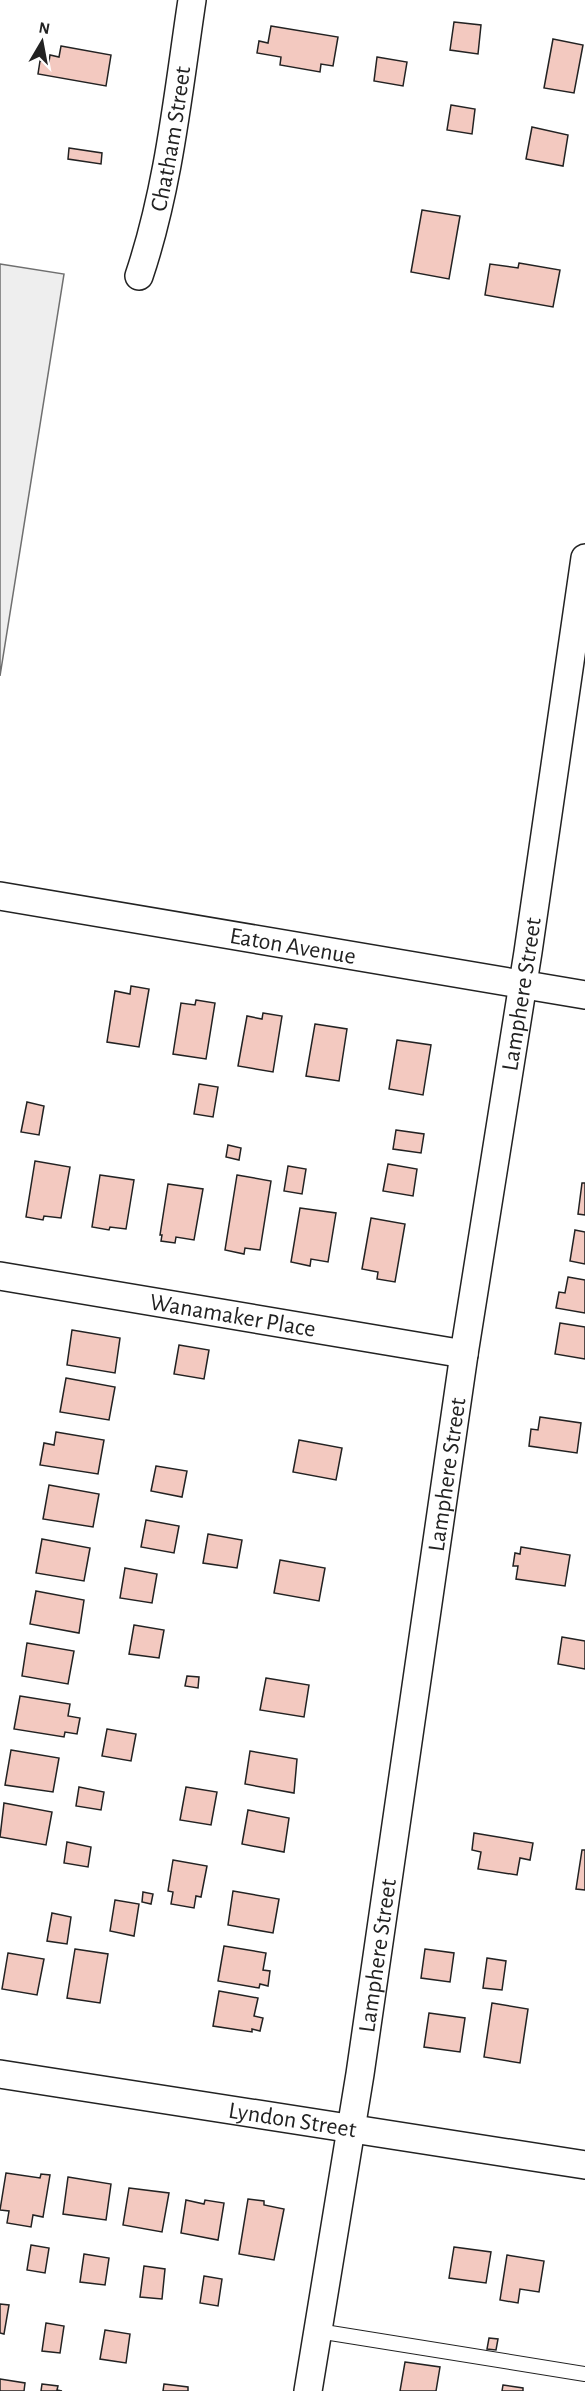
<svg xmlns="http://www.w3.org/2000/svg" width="585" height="2391" font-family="'Alegreya Sans',sans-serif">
<rect width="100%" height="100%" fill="#fff"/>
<polygon fill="#eee" stroke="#6f6f6f" stroke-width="1.5" points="0,264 64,274 0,676"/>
<g fill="#f3c9c0" stroke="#222" stroke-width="1.5">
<polygon points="454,22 481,25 478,54 450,50"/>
<polygon points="271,26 338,37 333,66 321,64 320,72 280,65 281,57 257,53 259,41 268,43"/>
<polygon points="553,39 583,45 574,93 544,88"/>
<polygon points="61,46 111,55 106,86 38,74 40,61 49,62 50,55 59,57"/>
<polygon points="377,57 407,62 403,86 374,81"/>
<polygon points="451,105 475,109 472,134 447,130"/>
<polygon points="532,127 568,135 563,166 526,159"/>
<polygon points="69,148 102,153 101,164 68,159"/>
<polygon points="422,210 460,216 449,279 411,272"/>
<polygon points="519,263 560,270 553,307 485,295 490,264 518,268"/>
<polygon points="131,986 149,989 139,1047 107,1042 115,991 130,994"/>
<polygon points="196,1000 215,1003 206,1059 173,1054 181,1003 195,1005"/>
<polygon points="263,1013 282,1016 273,1072 238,1066 247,1016 262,1019"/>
<polygon points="315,1024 347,1029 339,1081 306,1076"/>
<polygon points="397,1040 431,1045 423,1095 389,1089"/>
<polygon points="199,1084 218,1087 213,1117 194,1114"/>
<polygon points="27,1102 44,1106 39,1135 21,1132"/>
<polygon points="396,1130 424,1134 421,1153 393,1149"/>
<polygon points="228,1145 241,1148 239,1160 226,1157"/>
<polygon points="35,1161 70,1167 61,1218 44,1216 43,1220 26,1217"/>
<polygon points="388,1164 417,1169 413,1196 383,1191"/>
<polygon points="288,1166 306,1169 302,1194 284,1191"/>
<polygon points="100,1175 134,1180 126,1229 110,1227 109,1230 92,1227"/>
<polygon points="237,1175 271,1181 260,1250 245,1248 244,1254 225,1250"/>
<polygon points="582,1183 585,1183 585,1215 578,1214"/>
<polygon points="168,1184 203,1189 194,1240 176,1237 175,1243 161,1241 162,1235 160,1235"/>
<polygon points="300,1208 336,1213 328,1262 311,1259 310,1266 291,1262"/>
<polygon points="371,1218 405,1224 395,1282 377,1279 378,1272 362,1269"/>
<polygon points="575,1230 585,1232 585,1264 570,1261"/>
<polygon points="568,1277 585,1280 585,1313 556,1308 559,1292 565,1293"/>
<polygon points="560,1323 585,1327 585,1359 555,1354"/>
<polygon points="72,1330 120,1338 115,1373 67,1365"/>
<polygon points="179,1345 209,1350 204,1379 174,1374"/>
<polygon points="66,1378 115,1387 109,1420 60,1412"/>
<polygon points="540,1417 581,1423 577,1453 529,1446 531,1429 538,1430"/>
<polygon points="56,1432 104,1440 98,1474 40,1465 44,1443 54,1445"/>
<polygon points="299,1440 342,1448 336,1480 293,1472"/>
<polygon points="156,1466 187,1471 182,1497 151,1491"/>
<polygon points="49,1485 99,1494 93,1527 43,1519"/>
<polygon points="146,1520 179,1526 174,1553 141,1547"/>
<polygon points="208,1534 242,1540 237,1568 203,1563"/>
<polygon points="42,1539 90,1548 84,1581 36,1573"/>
<polygon points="521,1547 570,1555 565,1586 516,1579 518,1566 513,1566 515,1553 520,1554"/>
<polygon points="280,1560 325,1568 319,1601 274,1593"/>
<polygon points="125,1568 157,1574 152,1603 120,1598"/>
<polygon points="36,1591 84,1600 79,1633 30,1624"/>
<polygon points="134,1625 164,1630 159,1658 129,1654"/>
<polygon points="562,1637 585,1641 585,1669 558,1664"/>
<polygon points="27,1643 74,1651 68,1684 22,1676"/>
<polygon points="187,1676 199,1677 198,1688 185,1686"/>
<polygon points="266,1678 309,1685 304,1717 260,1710"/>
<polygon points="20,1696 70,1704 68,1716 80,1718 77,1734 65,1732 64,1737 14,1729"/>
<polygon points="107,1729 136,1734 131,1761 102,1756"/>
<polygon points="11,1750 59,1758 53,1792 5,1785"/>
<polygon points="250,1751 297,1759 294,1793 245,1784"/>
<polygon points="79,1787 104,1792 101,1810 76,1806"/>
<polygon points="186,1787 217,1792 211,1825 180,1820"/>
<polygon points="4,1803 52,1812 46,1845 0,1837"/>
<polygon points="248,1810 289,1818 284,1852 242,1844"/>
<polygon points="474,1833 533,1843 530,1860 520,1858 517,1875 478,1869 481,1852 472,1850"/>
<polygon points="67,1842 91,1847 88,1867 64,1863"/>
<polygon points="582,1850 585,1850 585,1890 576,1889"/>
<polygon points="173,1860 207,1866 201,1897 196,1896 194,1908 171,1904 173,1892 168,1891"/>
<polygon points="233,1891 279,1899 273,1933 228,1925"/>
<polygon points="143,1892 153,1894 151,1904 142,1902"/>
<polygon points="115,1900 139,1904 134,1936 110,1931"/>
<polygon points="52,1913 71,1917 67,1944 47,1941"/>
<polygon points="224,1946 266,1953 263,1970 270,1971 268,1986 260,1984 259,1988 218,1981"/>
<polygon points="75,1949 108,1954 100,2003 67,1998"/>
<polygon points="425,1949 454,1953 450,1982 421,1978"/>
<polygon points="8,1953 44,1959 37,1995 2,1989"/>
<polygon points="487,1958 506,1961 502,1990 483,1988"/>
<polygon points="219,1991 258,1998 254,2016 263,2018 260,2031 252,2029 252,2032 213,2026"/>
<polygon points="492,2003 528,2009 520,2063 484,2057"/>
<polygon points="429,2013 465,2018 460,2052 424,2047"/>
<polygon points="6,2173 40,2178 41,2174 50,2175 43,2217 33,2215 31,2227 7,2223 9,2211 0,2210"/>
<polygon points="68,2177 111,2184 106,2220 63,2214"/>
<polygon points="129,2188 169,2193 162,2232 123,2225"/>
<polygon points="248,2199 264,2201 264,2205 284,2209 274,2260 239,2254"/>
<polygon points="186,2200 204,2204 205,2200 224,2203 218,2240 181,2233"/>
<polygon points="31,2245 49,2248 45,2273 27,2270"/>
<polygon points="454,2247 491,2252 486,2283 449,2278"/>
<polygon points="84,2254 109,2258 105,2285 80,2282"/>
<polygon points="507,2255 544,2261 539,2292 520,2289 518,2303 500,2300"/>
<polygon points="144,2266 165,2269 162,2299 140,2297"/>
<polygon points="204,2276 222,2279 218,2306 200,2303"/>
<polygon points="0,2304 9,2305 4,2334 0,2333"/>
<polygon points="46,2323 64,2326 60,2353 42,2351"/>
<polygon points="105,2330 130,2334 126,2363 100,2359"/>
<polygon points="489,2338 498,2339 496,2350 487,2349"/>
<polygon points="405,2362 440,2367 436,2391 400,2391"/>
<polygon points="0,2379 25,2383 24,2391 0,2391"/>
<polygon points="42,2384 58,2386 57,2390 62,2391 41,2391"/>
<polygon points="164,2384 188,2387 188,2391 163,2391"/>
<polygon points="503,2385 523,2388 523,2391 502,2391"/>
</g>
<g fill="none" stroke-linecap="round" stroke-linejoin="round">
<defs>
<polyline id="lane" points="318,2331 585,2374"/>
<g id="street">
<path id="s1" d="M139,276C169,187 178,93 192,0"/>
<path id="s2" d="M0,896L585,995"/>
<path id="s3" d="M0,1276L464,1354"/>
<path id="s4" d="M0,2074L585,2165"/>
<path id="s5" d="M308,2391L360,2074L464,1354L528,952L585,558"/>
</g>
</defs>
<use href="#lane" stroke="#222" stroke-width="16"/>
<use href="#street" stroke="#222" stroke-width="30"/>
<use href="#lane" stroke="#fff" stroke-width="14"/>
<use href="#street" stroke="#fff" stroke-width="27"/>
</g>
<g text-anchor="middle" stroke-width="4.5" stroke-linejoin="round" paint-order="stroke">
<g font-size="24" fill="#222" stroke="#fff">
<text dy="8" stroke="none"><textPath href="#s1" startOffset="141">Chatham Street</textPath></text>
<text dy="8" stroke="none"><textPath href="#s2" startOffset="297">Eaton Avenue</textPath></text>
<text dy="8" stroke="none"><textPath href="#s5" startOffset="1413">Lamphere Street</textPath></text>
<text dy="8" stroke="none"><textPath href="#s3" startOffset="236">Wanamaker Place</textPath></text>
<text dy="8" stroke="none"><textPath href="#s5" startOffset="927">Lamphere Street</textPath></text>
<text dy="8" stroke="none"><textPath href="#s5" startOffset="441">Lamphere Street</textPath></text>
<text dy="8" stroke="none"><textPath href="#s4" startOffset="296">Lyndon Street</textPath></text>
</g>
</g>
<g transform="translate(42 42) rotate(10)" stroke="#ffffff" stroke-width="4.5" paint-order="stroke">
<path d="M0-4.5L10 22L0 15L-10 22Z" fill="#222222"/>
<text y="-9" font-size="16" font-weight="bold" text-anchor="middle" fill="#222222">N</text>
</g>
</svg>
